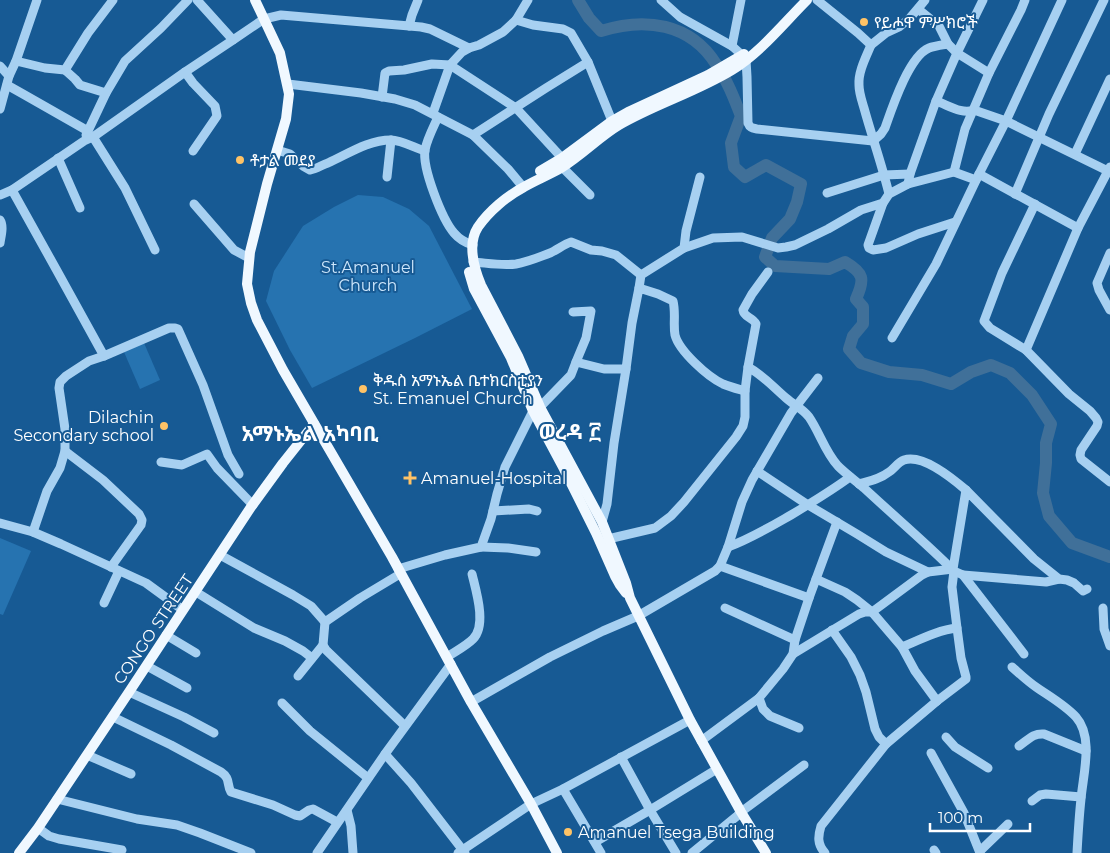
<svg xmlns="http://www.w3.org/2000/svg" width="1110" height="853" font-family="Montserrat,'Noto Sans Ethiopic',sans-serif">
<rect width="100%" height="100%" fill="#175a94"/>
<g fill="#2673b0">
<polygon points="358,195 383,197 409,209 429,226 472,309 415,338 312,388 290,350 266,301 274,271 303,226 334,207"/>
<polygon points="144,343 160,380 140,389 124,352"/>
<polygon points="0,538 31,551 3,615 0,614"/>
</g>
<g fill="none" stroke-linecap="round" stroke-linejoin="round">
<path stroke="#407099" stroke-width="12" d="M578,0L589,18L601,31C645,17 690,23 716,64C727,80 734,98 741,116L731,143L734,167L745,177L766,165L801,184L797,202L790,219L772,238L765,257L775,266L829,269L845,262C864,273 865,279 856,299L863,307V324L853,336L849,349L861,363L889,372L922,375L951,384L971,372L991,365L1010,373L1032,395L1051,424L1046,443V463L1043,493L1049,516L1072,543L1110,557"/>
<g stroke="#a7d0f1" stroke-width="9">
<polyline points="197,0 233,40"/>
<path d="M661,0L680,17L732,46L742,55L746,60L747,77L748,123C750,128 752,128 757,129L873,141L881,134L885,128C892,108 909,56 929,48C934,46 942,45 948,44"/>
<polyline points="817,0 858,33 871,45 886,33 899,27 910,18 925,0"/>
<path d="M983,0L957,53L936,101C948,105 962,115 974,110L1006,121L1110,172"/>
<polyline points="918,9 939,26 948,44 957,53 989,73"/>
<polyline points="516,20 533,25 563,29 571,33 588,62 612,121"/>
<polyline points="409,26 412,15 418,0"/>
<path d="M871,45C866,57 858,72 859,85C859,93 862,101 864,108C872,137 882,165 889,194"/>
<polyline points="732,46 741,0"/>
<polyline points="16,61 45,68 65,70 88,33 113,0"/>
<polyline points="0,66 9,76"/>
<polyline points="65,70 75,79 80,85 106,93"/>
<polyline points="185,72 193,83 215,106 217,116 193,151"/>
<polyline points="288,84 361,93 395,99 415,105 473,135 508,169 523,187"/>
<polyline points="7,85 23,94 88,131 86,135"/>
<polyline points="382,97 385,73 389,71 404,70 432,64 450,65 516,108 562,158"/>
<polyline points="0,109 9,76 16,61 37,0"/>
<polyline points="433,113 450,65 462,52 469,48 479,45 503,32 516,20 528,0"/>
<path d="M438,117C433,128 427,139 425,150C422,168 442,219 454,233C459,239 466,243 473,245"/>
<polyline points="88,131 106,93 125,61 161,28 188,0"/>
<polyline points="473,135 546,88 588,62"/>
<polyline points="93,137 125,188 155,250"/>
<path d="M277,150L290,154L303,166L310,170C316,169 322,165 328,163C348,154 368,140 391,140C401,140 415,148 425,151"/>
<polyline points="1075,154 1110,79"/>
<polyline points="58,158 80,208"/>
<polyline points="562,167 590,195"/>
<polyline points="954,172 965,129 989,73 1021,10 1025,0"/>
<polyline points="979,174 1078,228"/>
<polyline points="387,177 391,140"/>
<polyline points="908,184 910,174 936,101"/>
<polyline points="12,190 56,269 104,356"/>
<polyline points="827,193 884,175 910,174"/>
<polyline points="1015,194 1049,114 1104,0"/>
<polyline points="0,195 12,190 84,141 93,137 185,72 233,40 264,19 281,15 421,27 430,29 469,48"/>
<polyline points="883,203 868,245 869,248 873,250 886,248 918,234 955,222"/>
<polyline points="194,204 234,250 249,258"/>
<polyline points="1035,204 1002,273 984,321 990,328 1026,350 1069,394 1090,411 1096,418 1098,422 1097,426 1081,450 1080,455 1081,459 1110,482"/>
<path d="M0,220C4,226 1,236 0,243"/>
<polyline points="684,248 713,238 742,237 778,248 786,247 795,245 828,229 861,210 883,203 889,194 908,184 954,172 976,180"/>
<polyline points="1110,253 1097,283 1099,290 1110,310"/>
<path d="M473,262C487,263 502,266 516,264C528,262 539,257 550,253C557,250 564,244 571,242L591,250L602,251L616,255L641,275"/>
<polyline points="639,288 641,275 684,248 686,231 700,177"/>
<polyline points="573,312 591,311 586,338 576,362"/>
<polyline points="892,338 936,264 979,174 1006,121 1062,0"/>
<polyline points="1026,350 1078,228 1110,167"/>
<path d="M748,367L756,324C752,316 744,318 743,310L752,294L768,272"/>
<polyline points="65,451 103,480 139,514 142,520 141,525 111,567"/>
<polyline points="161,462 182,465 207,454 217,468 253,505"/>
<polyline points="757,471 808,505 857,534 886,552 928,572"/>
<path d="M859,484C870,481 880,479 889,472C894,469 898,462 904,460C923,454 952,478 966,490"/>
<polyline points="493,511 529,509 537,511"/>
<path d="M602,522L607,504L614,443L626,369L632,323L639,288L658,294L673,301C676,313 673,324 675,335C679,351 708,377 723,384C730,387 738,389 745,391"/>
<polyline points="0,523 33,532 61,544 146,583 183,610"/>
<polyline points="33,532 47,491 60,468 65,451 65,429 59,388 60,382 66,376 89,361 104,356 169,328 175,328 178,329 203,385 228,455 239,474"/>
<path d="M608,539L655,528L671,516L684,502L736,437L743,426L745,417V391L748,367C764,376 772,386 786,398C794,405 803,409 809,417C820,433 825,452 838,466C846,474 856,481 864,488C894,516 925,542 954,571L963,575L1024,654"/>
<polyline points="481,547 508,548 536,552"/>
<path d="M728,547C750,539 770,527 791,515C811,503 831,491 850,477"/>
<polyline points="220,555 293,595 311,606 325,622 360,598 400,574"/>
<polyline points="720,566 809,598"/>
<polyline points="398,569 445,555 481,547 491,519 497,494 505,467 533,411 540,407 571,375 576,362 604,369 626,369"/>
<polyline points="963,575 1046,582 1059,579"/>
<polyline points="816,579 845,592 857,600 872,612 902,647 915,671 937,701"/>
<polyline points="196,592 254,628 285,641 303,651 312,658"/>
<polyline points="104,603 119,571"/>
<polyline points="725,608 795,640"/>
<polyline points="1103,608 1104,629 1110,646"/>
<polyline points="325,622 323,645 326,650 405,726"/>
<polyline points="832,630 851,657 860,675 866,692 875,729 879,737 886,744"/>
<polyline points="166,635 196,653"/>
<path d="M902,647C919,640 938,630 957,628"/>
<polyline points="793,654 859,614 865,612 872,612 922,575 928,572 953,569 966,490 1034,559 1059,579 1067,580 1074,583 1083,591 1087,589"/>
<path d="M447,657C456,651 466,646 473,639C487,625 476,591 472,574"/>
<polyline points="147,666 187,688"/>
<path d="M1012,667C1020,674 1027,681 1036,687C1049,696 1065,705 1076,717C1094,737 1083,775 1081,799C1079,817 1078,835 1077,853"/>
<polyline points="298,676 323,645"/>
<polyline points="129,692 184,717 214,733"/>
<polyline points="759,698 763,709 770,716 799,728"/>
<polyline points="471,702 550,657 603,631 638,616 715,571 720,566 728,547 742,502 752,480 791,413 818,378"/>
<polyline points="282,703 310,731 368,778"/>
<path d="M113,717L171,745L221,772C231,779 226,783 231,792L273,805L295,815L300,816L309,810L313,809L337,822"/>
<polyline points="946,737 955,747 988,768"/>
<polyline points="701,741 759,698 783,669 793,654 795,640 809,598 837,522"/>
<path d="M1019,746C1028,740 1033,733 1044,734L1086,751"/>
<polyline points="931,753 964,813 980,853"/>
<polyline points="385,754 411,783 465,853"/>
<polyline points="87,755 131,774"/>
<polyline points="621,757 650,810 676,853"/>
<polyline points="563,789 601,853"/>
<polyline points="57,799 137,819 177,825 200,833 251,853"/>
<polyline points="1032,801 1040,795 1046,794 1081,797"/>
<polyline points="347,810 351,826 353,853"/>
<polyline points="38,828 49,836 59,839 122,850"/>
<polyline points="595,842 650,810 717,769"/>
<polyline points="934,850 936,853"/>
<polyline points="980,851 1008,824"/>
<polyline points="317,853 385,754 451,664"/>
<polyline points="458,853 531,804 563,789 690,720"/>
<polyline points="692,853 737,816 741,812 804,765"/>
<path d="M825,853C817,844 818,836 821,826L886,744L937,701L966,679V677L961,658L957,628L952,587L954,571"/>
</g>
<g stroke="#f0f8ff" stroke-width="10">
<polyline points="255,0 280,53 289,94 286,119 267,184 250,252 247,284 251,303 257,320 283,370 392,557 471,702 531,804 557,853"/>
<polyline points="540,171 562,158 612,121 628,112 708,75 744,54"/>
<polyline points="469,272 474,289 511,358 533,411 564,469 596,533 615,576 620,585 626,593"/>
<polyline points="19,853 38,828 129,692 251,507 283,463 314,424"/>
<path d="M766,853L741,812L690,720L630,598L626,583L602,522L540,407L518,356L481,285C474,268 467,244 478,227C489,211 507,196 524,187C536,180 549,175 561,168C582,155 599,137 619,125C655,104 696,92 732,70C761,52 783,24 807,0"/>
</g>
</g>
<g fill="#ffc366" stroke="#175a94" stroke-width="2">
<circle cx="864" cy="22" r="5"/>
<circle cx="240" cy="160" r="5"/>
<circle cx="363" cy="389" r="5"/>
<circle cx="164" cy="426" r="5"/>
<path d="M407.5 470.5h5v5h5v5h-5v5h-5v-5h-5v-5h5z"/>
<circle cx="568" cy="832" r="5"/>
</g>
<g text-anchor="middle" stroke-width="4" stroke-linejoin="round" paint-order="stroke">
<g font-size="16" fill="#fff" stroke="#175a94" text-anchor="start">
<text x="874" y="28">የይሖዋ ምሥክሮች</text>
<text x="250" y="166">ቶታል መደያ</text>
<text x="373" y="386">ቅዱስ አማኑኤል ቤተክርስቲያን<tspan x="373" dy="18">St. Emanuel Church</tspan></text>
<text x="154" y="423" text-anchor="end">Dilachin<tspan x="154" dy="18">Secondary school</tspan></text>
<text x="421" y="484">Amanuel-Hospital</text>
<text x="578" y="838">Amanuel Tsega Building</text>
</g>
<g font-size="16" fill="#cee7fc" stroke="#175a94">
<text x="368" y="273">St.Amanuel<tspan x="368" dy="18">Church</tspan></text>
</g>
<g font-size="16" fill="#fff" stroke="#175a94">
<text transform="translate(153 629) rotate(-56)" y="6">CONGO STREET</text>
</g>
<g font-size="21" font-weight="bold" fill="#fff" stroke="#175a94">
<text x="570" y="439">ወረዳ ፫</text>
<text x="310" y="441">አማኑኤል አካባቢ</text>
</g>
</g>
<path d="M930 823v8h100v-8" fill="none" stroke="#ffffff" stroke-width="2.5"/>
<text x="938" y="823" font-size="15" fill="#ffffff" stroke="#175a94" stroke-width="4" paint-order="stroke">100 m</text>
</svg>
